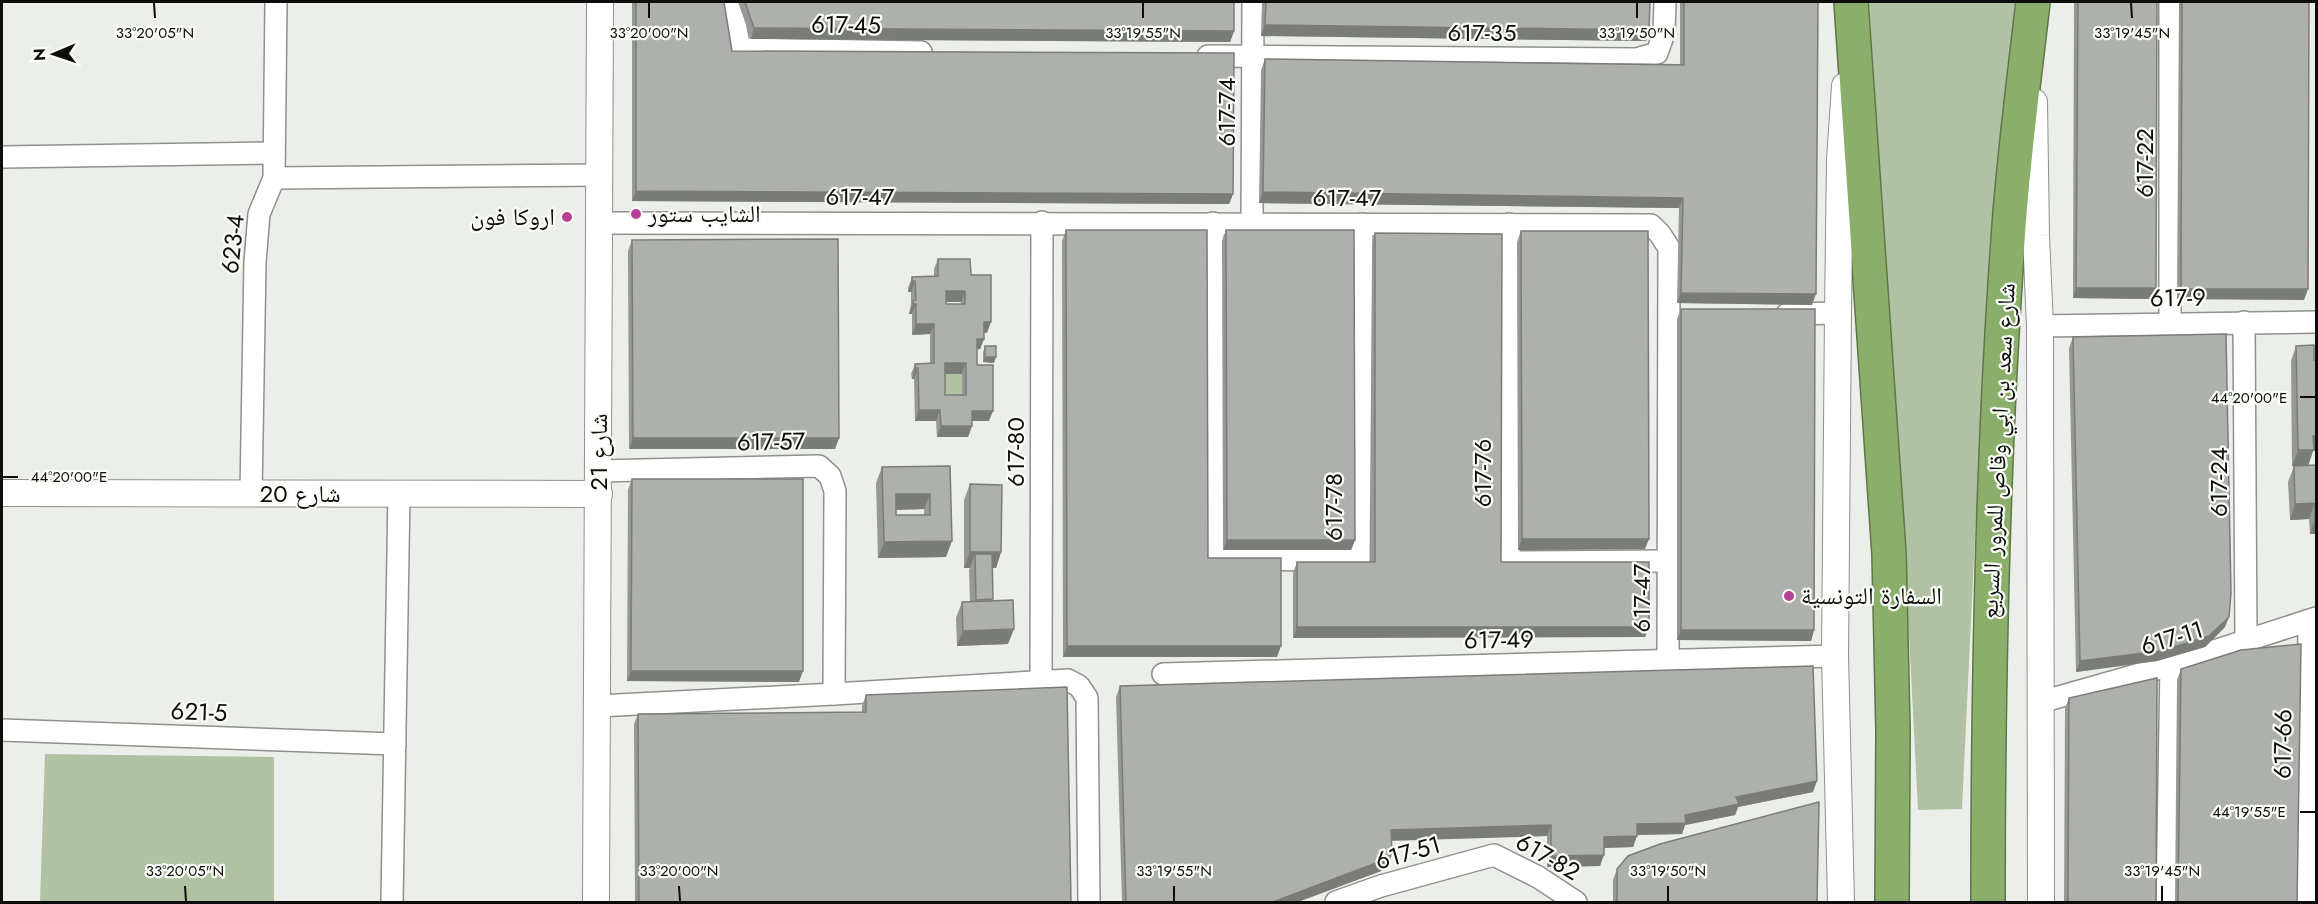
<svg xmlns="http://www.w3.org/2000/svg" width="2318" height="904" font-family="Jost,'Noto Naskh Arabic',sans-serif">
<rect width="100%" height="100%" fill="#ecefe9"/>
<g fill="#b1c1a4">
<polygon points="1869,2 2015,2 1976,516 1962,809 1918,810 1900,458 1889,330"/>
<rect x="941" y="374" width="21" height="32"/>
<polygon points="45,754 274,757 274,902 40,902"/>
</g>
<g fill="none" stroke-linecap="round" stroke-linejoin="round">
<defs>
<g id="minor">
<polyline points="731,2 740,49 921,52"/>
<polyline points="2170,2 2170,324"/>
<polyline points="1208,56 1636,59 1657,53 1664,33 1665,2"/>
<polyline points="2,157 274,153"/>
<polyline points="274,178 600,175"/>
<polyline points="599,223 1651,225 1660,234 1669,248 1668,661"/>
<polyline points="1213,223 1213,559 1359,560 1362,224"/>
<polyline points="1252,223 1253,2"/>
<polyline points="1509,224 1509,562 1668,561"/>
<polyline points="1787,314 1838,313"/>
<polyline points="2244,322 2246,642"/>
<polyline points="2040,326 2316,322"/>
<polyline points="598,471 819,466 830,476 835,491 834,694 598,706"/>
<polyline points="251,493 255,262 259,214 274,178 276,2"/>
<polyline points="1163,674 1835,656"/>
<polyline points="1041,682 1042,222"/>
<polyline points="834,694 1068,680 1079,686 1087,698 1089,902"/>
<polyline points="2041,702 2171,665 2316,618"/>
<polyline points="2,730 395,744"/>
<polyline points="392,902 399,494"/>
<polyline points="1336,902 1381,886 1494,855 1538,877 1576,902"/>
<polyline points="2167,902 2171,665"/>
<polyline points="2307,902 2309,622"/>
</g>
<g id="tertiary">
<polyline points="2034,102 2036,236 2040,326 2041,902"/>
<polyline points="2,493 599,494"/>
<polyline points="596,902 600,2"/>
<polyline points="1841,902 1835,656 1838,313 1840,160 1845,86"/>
</g>
<g id="motorway">
<polyline points="1851,2 1889,554 1893,731 1892,902"/>
<path d="M1988,902C1988,682 1992,461 2008,241C2013,161 2024,81 2033,2"/>
</g>
</defs>
<use href="#minor" stroke="#8e928b" stroke-width="24"/>
<use href="#tertiary" stroke="#8e928b" stroke-width="28"/>
<use href="#motorway" stroke="#5f7749" stroke-width="36"/>
<use href="#minor" stroke="#fff" stroke-width="21"/>
<use href="#tertiary" stroke="#fff" stroke-width="26"/>
<use href="#motorway" stroke="#8baf6a" stroke-width="33"/>
</g>
<g fill="#969893" fill-rule="evenodd">
<polygon points="632,2 724,2 732,51 1233,194 1229,204 632,201"/>
<polygon points="738,2 1234,2 1234,31 1230,42 751,39"/>
<polygon points="1262,2 1650,2 1646,41 1261,36"/>
<polygon points="1680,2 1818,2 1812,305 1677,303 1679,208 1259,203 1261,70 1265,59 1680,64"/>
<polygon points="2074,2 2157,2 2152,299 2073,298"/>
<polygon points="2179,2 2309,2 2304,300 2177,299"/>
<polygon points="1066,230 1208,558 1277,657 1063,657 1062,241"/>
<polygon points="1226,230 1355,540 1351,550 1223,550 1222,241"/>
<polygon points="1521,231 1645,549 1518,550 1517,242"/>
<polygon points="1375,233 1501,562 1649,627 1645,637 1293,638 1293,573 1297,562 1371,562 1372,244"/>
<polygon points="632,240 839,438 835,449 629,449 628,251"/>
<path d="M938,259L971,275L987,333L984,332V339L980,349H977V365L989,421H972V426L968,437H937L936,421H915L914,379H912L911,374L915,364H930V334L912,335V314H909L911,304V292H908V288L912,277H934V269ZM946,302H961V304H946ZM945,374H962V395H945Z"/>
<polygon points="1681,309 1814,630 1811,641 1677,640 1677,319"/>
<polygon points="2073,337 2225,627 2205,647 2157,661 2076,672 2069,348"/>
<polygon points="985,346 994,363 983,362 983,352"/>
<polygon points="2296,346 2313,451 2308,466 2316,465 2316,534 2310,534 2309,519 2290,520 2288,482 2294,466 2306,466 2292,466 2291,361"/>
<path d="M950,466L946,557L878,558L876,483L882,467ZM924,509V515H896V510Z"/>
<polygon points="632,479 799,682 627,681 628,490"/>
<polygon points="970,484 1001,552 996,568 992,568 992,601 1008,644 957,646 956,618 962,602 970,602 969,570 970,568 964,568 964,500"/>
<polygon points="2181,669 2297,903 2175,903 2177,680"/>
<polygon points="1120,686 1813,792 1738,807 1735,815 1685,825 1682,834 1637,835 1633,847 1604,848 1600,866 1547,867 1547,836 1392,840 1392,853 1389,863 1381,871 1295,903 1122,903 1116,697"/>
<polygon points="866,695 1071,903 635,903 634,724 638,714 862,712 862,706"/>
<polygon points="2069,698 2156,903 2064,903 2065,708"/>
<polygon points="1617,869 1817,903 1613,903 1613,880"/>
</g>
<g fill="#7a7c78">
<polygon points="1265,25 1649,30 1646,41 1261,36"/>
<polygon points="754,28 1234,31 1230,42 751,39"/>
<polygon points="636,191 1233,194 1229,204 632,201"/>
<polygon points="1263,192 1683,198 1679,208 1259,203"/>
<polygon points="912,281 915,281 911,292 908,292"/>
<polygon points="2076,288 2156,288 2152,299 2073,298"/>
<polygon points="2181,289 2308,289 2304,300 2177,299"/>
<polygon points="946,291 965,291 961,302 942,302"/>
<polygon points="1681,293 1816,294 1812,305 1677,303"/>
<polygon points="913,304 916,304 912,314 909,314"/>
<polygon points="984,322 991,322 987,333 980,332"/>
<polygon points="916,324 934,324 930,334 912,335"/>
<polygon points="977,339 984,339 980,349 974,350"/>
<polygon points="985,357 996,357 994,363 983,362"/>
<polygon points="945,363 966,363 962,374 941,374"/>
<polygon points="915,368 918,368 914,379 912,379"/>
<polygon points="919,410 940,410 936,421 915,421"/>
<polygon points="972,411 993,411 989,421 968,421"/>
<polygon points="941,426 972,426 968,437 937,437"/>
<polygon points="2313,436 2316,436 2316,451 2313,451 2308,466 2292,466 2298,450"/>
<polygon points="633,438 839,438 835,449 629,449"/>
<polygon points="896,494 930,494 924,509 890,510"/>
<polygon points="2315,503 2309,519 2290,520 2295,504"/>
<polygon points="2315,518 2316,518 2316,534 2310,534"/>
<polygon points="1522,539 1649,539 1645,549 1518,550"/>
<polygon points="1227,540 1355,540 1351,550 1223,550"/>
<polygon points="952,541 946,557 878,558 884,542"/>
<polygon points="970,552 1001,552 996,568 975,568 975,554 970,568 964,568"/>
<polygon points="2229,617 2225,627 2205,647 2157,661 2076,672 2080,661"/>
<polygon points="1297,627 1649,627 1645,637 1293,638"/>
<polygon points="1014,629 1008,644 957,646 963,631"/>
<polygon points="1681,630 1814,630 1811,641 1677,640"/>
<polygon points="1067,646 1281,646 1277,657 1063,657"/>
<polygon points="631,671 803,671 799,682 627,681"/>
<polygon points="1817,781 1813,792 1738,807 1735,815 1685,825 1682,834 1633,835 1637,824 1685,815 1736,797"/>
<polygon points="1551,825 1547,836 1387,841 1391,830"/>
<polygon points="1637,836 1633,847 1600,848 1604,837"/>
<polygon points="1392,853 1389,863 1381,871 1295,903 1270,903"/>
<polygon points="1604,855 1600,866 1547,867 1551,856"/>
</g>
<g fill="#aeb1ab" stroke="#7a7c78" stroke-width="1.5" fill-rule="evenodd">
<polygon points="636,2 724,2 732,51 1234,53 1233,194 636,191"/>
<polygon points="745,2 1234,2 1234,31 754,28"/>
<polygon points="1266,2 1650,2 1649,30 1265,25"/>
<polygon points="1684,2 1818,2 1816,294 1681,293 1683,198 1263,192 1265,59 1684,65"/>
<polygon points="2078,2 2157,2 2156,288 2076,288"/>
<polygon points="2182,2 2309,2 2308,289 2181,289"/>
<polygon points="1066,230 1207,230 1208,558 1281,558 1281,646 1067,646"/>
<polygon points="1226,230 1354,230 1355,540 1227,540"/>
<polygon points="1521,231 1648,231 1649,539 1522,539"/>
<polygon points="1375,233 1502,234 1501,562 1649,562 1649,627 1297,627 1297,562 1375,562"/>
<polygon points="838,239 839,438 633,438 632,240"/>
<path d="M938,259H970L971,275H991V322H984V339H977V365H993V411H972V426H941L940,410H919L918,368H915V364L934,363V324H916V304H913V301L916,300L915,281H912V277L938,276ZM946,291H965V304H946ZM945,363H966V395H945Z"/>
<polygon points="1681,309 1815,309 1814,630 1681,630"/>
<polygon points="2226,334 2231,593 2229,617 2209,636 2161,651 2080,661 2073,337"/>
<polygon points="2314,345 2314,360 2316,360 2316,436 2313,436 2314,450 2298,450 2296,346"/>
<rect x="985" y="346" width="11" height="11"/>
<polygon points="2316,465 2316,518 2315,518 2315,503 2295,504 2294,466"/>
<path d="M950,466L952,541L884,542L882,467ZM896,494H930V515H896Z"/>
<polygon points="632,479 803,479 803,671 631,671"/>
<polygon points="970,484 1002,485 1001,552 970,552"/>
<polygon points="975,554 992,554 993,599 976,600"/>
<polygon points="1013,600 1014,629 963,631 962,602"/>
<polygon points="2301,644 2297,903 2178,903 2181,669 2241,650"/>
<polygon points="1813,666 1817,781 1736,797 1739,804 1685,815 1686,823 1637,824 1637,836 1604,837 1604,855 1551,856 1551,825 1391,830 1392,853 1384,860 1270,903 1126,903 1120,686"/>
<polygon points="2157,678 2156,903 2068,903 2069,698"/>
<polygon points="1067,687 1071,903 639,903 638,714 866,712 866,695"/>
<polygon points="1819,802 1817,903 1617,903 1617,869 1628,856 1660,844"/>
</g>
<path fill="none" stroke="#0d0e0c" stroke-width="2" d="M154,3L155,18M649,3V18M1143,3V18M1637,3V18M2131,3L2132,18M2300,397H2315M3,477H18M2300,812H2315M185,886L186,901M679,886L680,901M1174,886V901M1668,886V901M2162,886V901"/>
<g fill="#b73f95" stroke="#f9fdf6" stroke-width="2">
<circle cx="636" cy="214" r="6"/>
<circle cx="567" cy="217" r="6"/>
<circle cx="1789" cy="596" r="6"/>
</g>
<g text-anchor="middle" stroke-width="4.5" stroke-linejoin="round" paint-order="stroke">
<g font-size="24" fill="#0d0e0c" stroke="#f9fdf6">
<text transform="translate(846 25) rotate(1)" y="8">617-45</text>
<text x="1482" y="41">617-35</text>
<text transform="translate(1227 112) rotate(-90)" y="8">617-74</text>
<text transform="translate(2145 163) rotate(-90)" y="8">617-22</text>
<text x="860" y="205">617-47</text>
<text x="1347" y="206">617-47</text>
<text transform="translate(233 244) rotate(-84)" y="8">623-4</text>
<text transform="translate(2178 298) rotate(-1)" y="8">617-9</text>
<text transform="translate(771 442) rotate(-1)" y="8">617-57</text>
<text transform="translate(1998 451) rotate(-87)" y="8">شارع سعد بن ابي وقاص للمرور السريع</text>
<text transform="translate(599 452) rotate(-90)" y="8">شارع 21</text>
<text transform="translate(1016 452) rotate(-90)" y="8">617-80</text>
<text transform="translate(1483 473) rotate(-90)" y="8">617-76</text>
<text transform="translate(2219 482) rotate(-90)" y="8">617-24</text>
<text x="300" y="502">شارع 20</text>
<text transform="translate(1334 507) rotate(-90)" y="8">617-78</text>
<text transform="translate(1642 598) rotate(-90)" y="8">617-47</text>
<text transform="translate(2172 638) rotate(-17)" y="8">617-11</text>
<text transform="translate(1499 640) rotate(-1)" y="8">617-49</text>
<text transform="translate(199 712) rotate(2)" y="8">621-5</text>
<text transform="translate(2283 744) rotate(-89)" y="8">617-66</text>
<text transform="translate(1408 853) rotate(-16)" y="8">617-51</text>
<text transform="translate(1548 857) rotate(30)" y="8">617-82</text>
</g>
<g font-size="24" fill="#0d0e0c" stroke="#f9fdf6" text-anchor="start">
<text x="648" y="222">الشايب ستور</text>
<text x="555" y="225" text-anchor="end">اروكا فون</text>
<text x="1801" y="604">السفارة التونسية</text>
</g>
</g>
<g font-size="15" text-anchor="middle" fill="#0d0e0c" stroke="#f9fdf6" stroke-width="4.5" stroke-linejoin="round" paint-order="stroke">
<text x="155" y="38">33°20'05"N</text>
<text x="649" y="38">33°20'00"N</text>
<text x="1143" y="38">33°19'55"N</text>
<text x="1637" y="38">33°19'50"N</text>
<text x="2132" y="38">33°19'45"N</text>
<text x="2249" y="403">44°20'00"E</text>
<text x="69" y="482">44°20'00"E</text>
<text x="2249" y="817">44°19'55"E</text>
<text x="185" y="876">33°20'05"N</text>
<text x="679" y="876">33°20'00"N</text>
<text x="1174" y="876">33°19'55"N</text>
<text x="1668" y="876">33°19'50"N</text>
<text x="2162" y="876">33°19'45"N</text>
</g>
<rect width="2318" height="904" fill="none" stroke="#0d0e0c" stroke-width="6"/>
<g transform="translate(54 54) rotate(268)" stroke="#f9fdf6" stroke-width="4.5" paint-order="stroke">
<path d="M0-4.5L10 22L0 15L-10 22Z" fill="#0d0e0c"/>
<text y="-9" font-size="16" font-weight="bold" text-anchor="middle" fill="#0d0e0c">N</text>
</g>
</svg>
